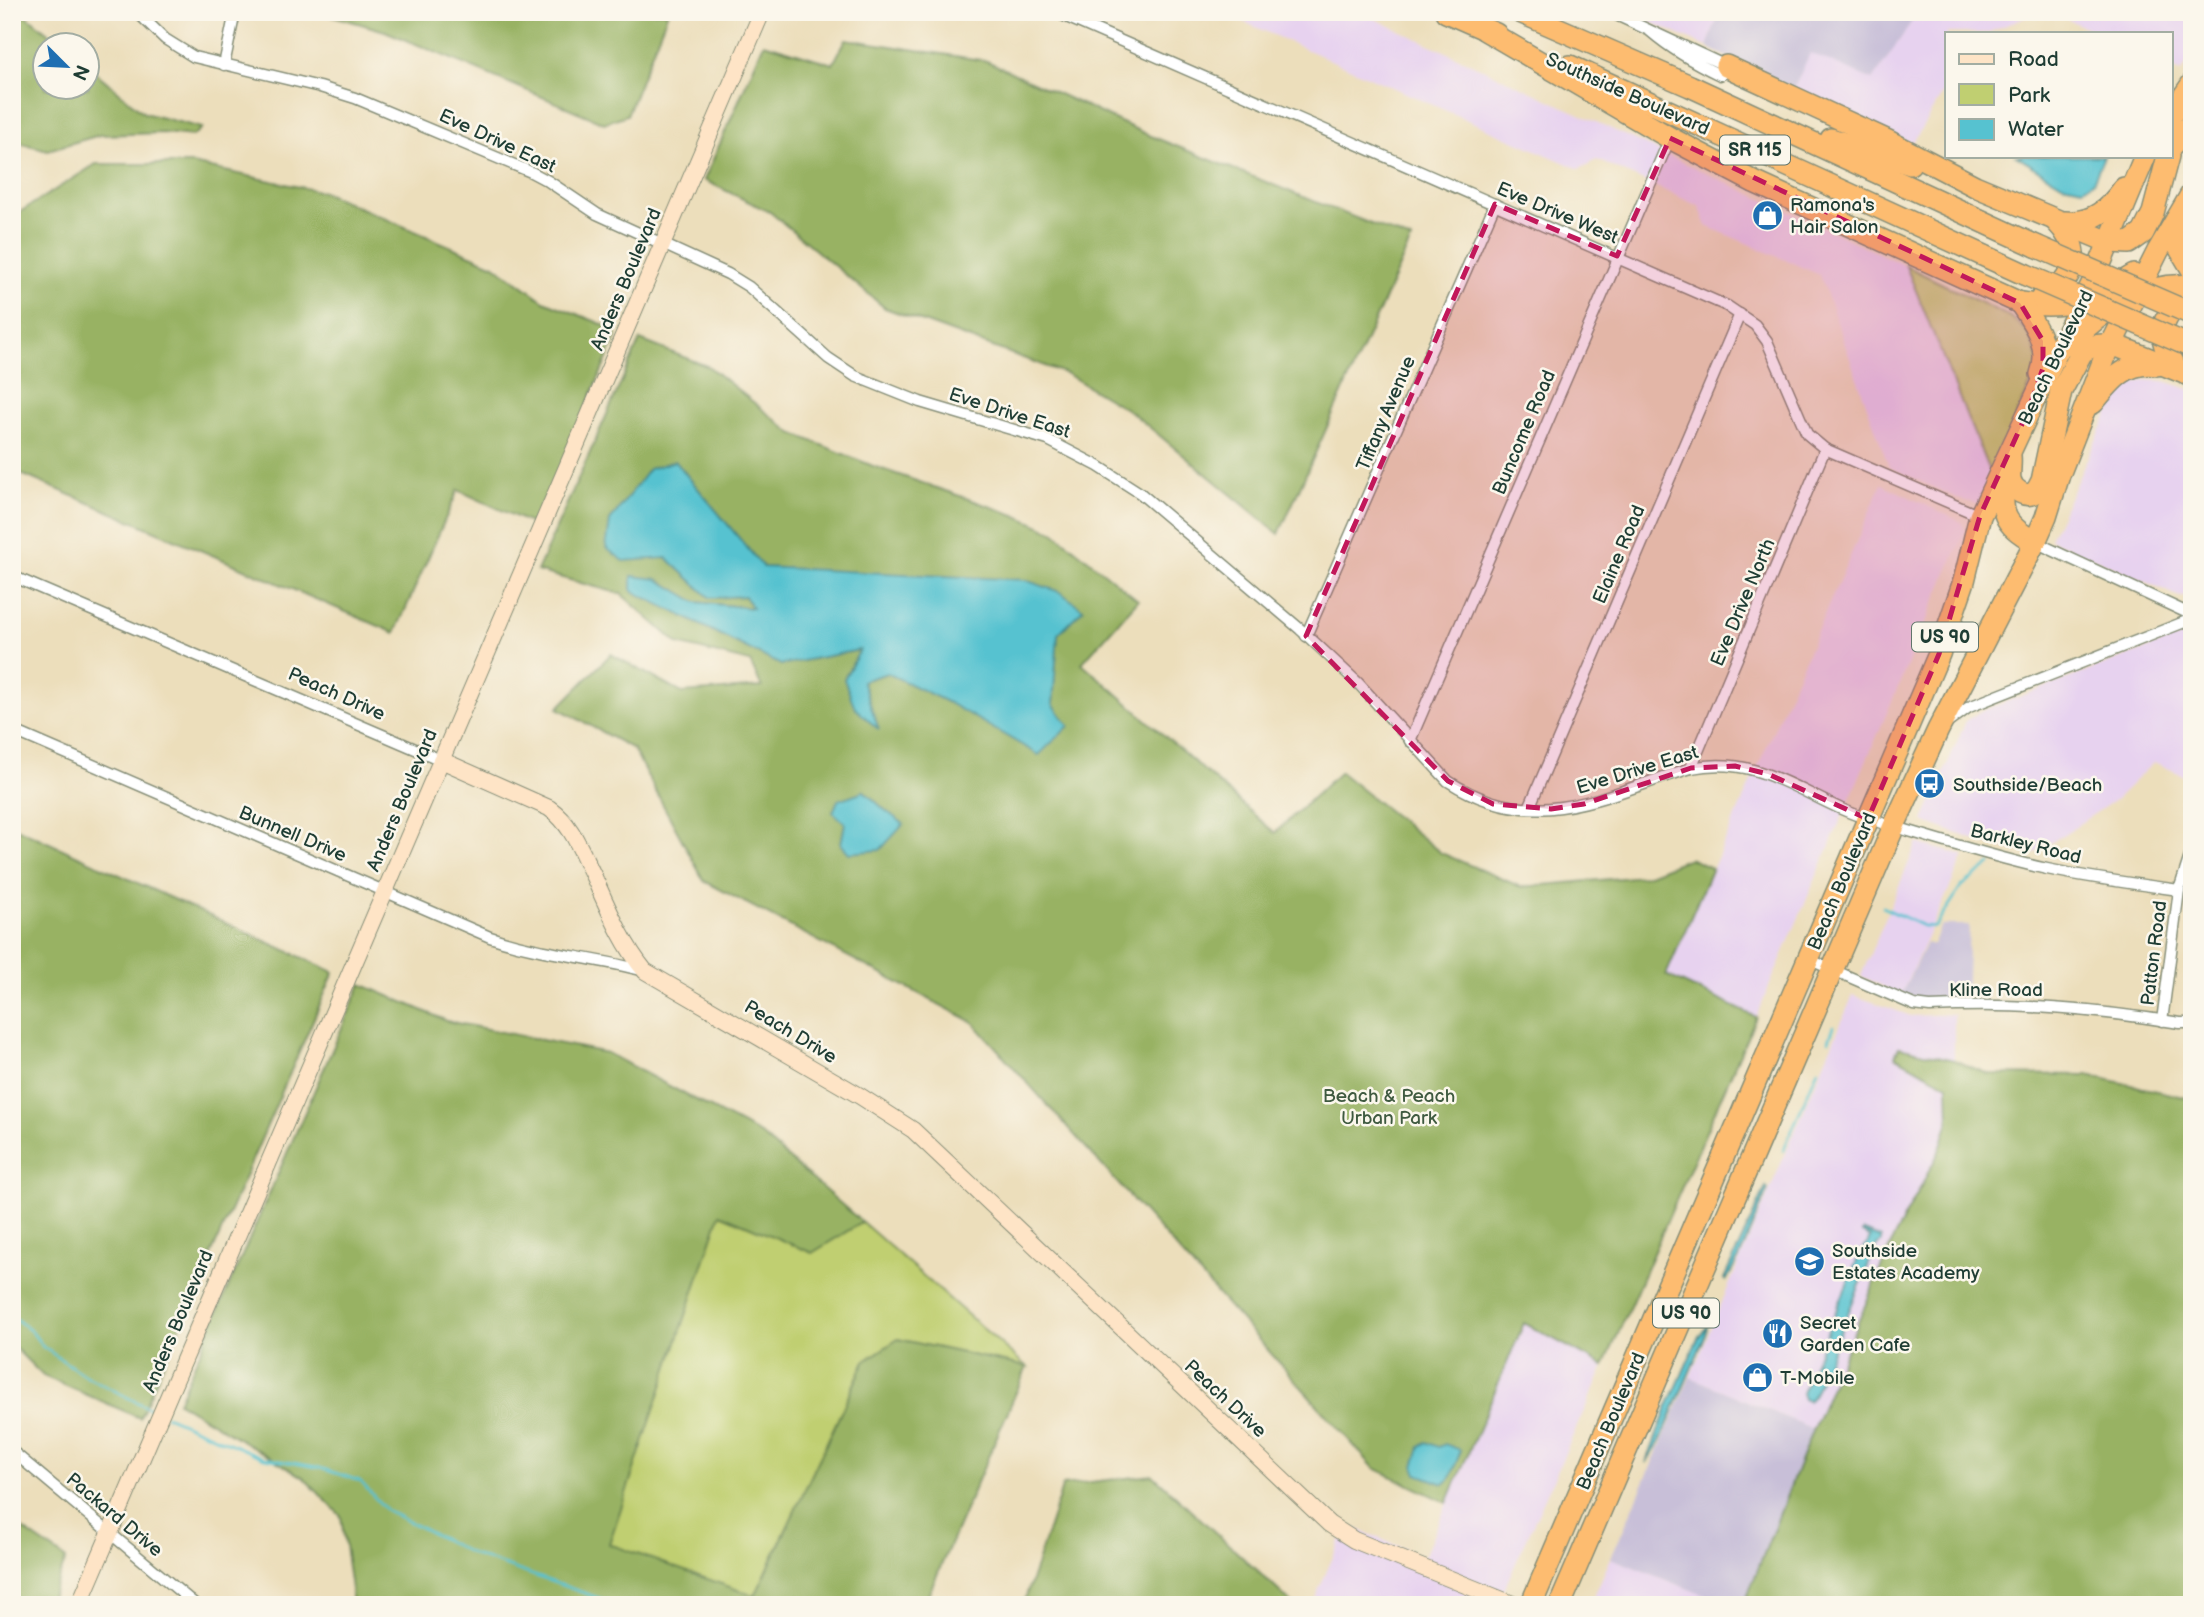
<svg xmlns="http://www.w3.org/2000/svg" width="2204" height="1617" font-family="'Balsamiq Sans',sans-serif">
<rect width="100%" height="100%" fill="#fbf7ec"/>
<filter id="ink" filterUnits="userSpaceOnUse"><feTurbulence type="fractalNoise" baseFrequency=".0143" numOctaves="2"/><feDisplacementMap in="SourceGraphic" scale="14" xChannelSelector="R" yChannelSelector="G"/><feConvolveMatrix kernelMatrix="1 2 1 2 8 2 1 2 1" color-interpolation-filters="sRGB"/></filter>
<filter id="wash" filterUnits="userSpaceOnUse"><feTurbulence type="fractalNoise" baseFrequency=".00686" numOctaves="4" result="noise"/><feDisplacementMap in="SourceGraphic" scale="28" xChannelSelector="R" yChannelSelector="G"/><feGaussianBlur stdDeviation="1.57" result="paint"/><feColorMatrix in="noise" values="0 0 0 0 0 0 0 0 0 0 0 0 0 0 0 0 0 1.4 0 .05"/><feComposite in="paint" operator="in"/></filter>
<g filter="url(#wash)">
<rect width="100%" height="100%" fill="#ecdebb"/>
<g fill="#e7d2ef">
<polygon points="1221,12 1360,12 1906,266 1991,476 1979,504 1961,500 1889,467 1820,275 1707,226 1699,206 1597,160 1579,169"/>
<polygon points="1627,12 1720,12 1707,47"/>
<polygon points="1918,12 2038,12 1987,33 1947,33 1947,86 1912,144 1793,90 1810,52 1873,80"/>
<polygon points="2049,12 2192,12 2192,56 2181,73 2171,67 2171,33 2100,33"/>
<polygon points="2144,380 2164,381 2192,390 2192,593 2180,597 2050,539 2118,393 2129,385"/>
<polygon points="1882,484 1961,522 1965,531 1756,1017 1666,975"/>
<polygon points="2192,632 2192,779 2154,762 2115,800 2034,854 1983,843 1923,821 1966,721 1979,712"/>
<polygon points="1917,843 1964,856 1901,995 1861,976"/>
<polygon points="1853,995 1911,1016 1954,1014 1954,1060 1895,1056 1948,1085 1949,1122 1938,1154 1894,1237 1813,1429 1690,1377"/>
<polygon points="1524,1323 1604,1366 1497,1605 1312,1605 1347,1525 1424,1557"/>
<polygon points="1611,1558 1729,1605 1590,1605"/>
</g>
<g fill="#c8bfd8">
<polygon points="1720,12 1918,12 1873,80 1810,53 1793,90 1707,47"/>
<polygon points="1941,925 1969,925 1966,1001 1925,1002 1901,995 1926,943 1933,945"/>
<polygon points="1690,1377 1813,1429 1744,1605 1729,1605 1611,1558"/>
</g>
<g fill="#c0cf71" stroke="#708652" stroke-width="2">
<polygon points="1906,266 2010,317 2028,332 2040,363 1991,476"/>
<polygon points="720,1214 812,1253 862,1222 1027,1367 898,1339 865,1361 755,1597 608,1544"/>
</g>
<g fill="#98b263" stroke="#5c784c" stroke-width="2" fill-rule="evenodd">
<polygon points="12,12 22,12 63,45 46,46 46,88 88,88 88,66 144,113 202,128 193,136 163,133 100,135 48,150 12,141"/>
<polygon points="320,12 668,12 627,115 604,123 385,31"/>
<polygon points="846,39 987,61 1146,134 1411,240 1279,534 1131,412 1067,374 885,308 770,212 704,180 764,43 833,64"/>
<polygon points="96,164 192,164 323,192 494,265 544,301 602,324 617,335 536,526 458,490 395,633 12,470 12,217"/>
<path d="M640,340L709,367L792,433L873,466L1015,515L1054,532L1138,600L1082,663L1275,833L1340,772L1441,853L1521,887L1644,876L1689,858L1712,868L1666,975L1756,1017L1604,1366L1524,1323L1447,1503L1374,1468L973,1022L704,881L633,749L558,708L611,654L682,693L762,687L750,662L678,644L621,594L537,571ZM675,461L763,567L871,574L1083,609L1058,634L1053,704L949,703L888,673L862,681L878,727L844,679L860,650L781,665L632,591L657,579L696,602L752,608L745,596L710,598L667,558L610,521L649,469ZM864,791L886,811L841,844L845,823Z"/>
<polygon points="12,826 334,972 140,1418 43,1376 12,1345"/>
<polygon points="361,984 447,1021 607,1053 760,1134 862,1222 812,1253 720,1214 609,1544 755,1596 865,1361 898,1339 1027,1367 924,1605 351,1605 351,1589 341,1516 303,1477 178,1402"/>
<polygon points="1899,1047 1954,1060 1988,1074 2088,1075 2192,1099 2192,1605 1744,1605 1813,1429 1894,1237 1938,1154 1949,1122 1948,1085 1895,1056"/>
<polygon points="1153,1475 1294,1605 1023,1605 1063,1485"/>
<polygon points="12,1522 66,1559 48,1605 12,1605"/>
</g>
<g fill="#56c2d0" stroke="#3a8082" stroke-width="2">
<polygon points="2016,156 2104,156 2093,182 2083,188 2062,184"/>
<polygon points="675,461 763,567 1025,580 1060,592 1083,609 1058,634 1053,704 1069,726 1039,755 949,703 887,673 862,681 879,730 855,708 844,679 860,650 781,665 632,591 632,576 657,579 696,602 752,608 745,596 710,598 667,558 624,561 606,548 610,521 649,469"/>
<polygon points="864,791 886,811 904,824 880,850 849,853 841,844 845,823 833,812 838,800"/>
<polygon points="1766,1187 1768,1189 1739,1258 1726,1281 1724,1279"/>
<polygon points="1863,1231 1881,1238 1881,1242 1876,1247 1813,1396 1808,1401 1804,1399 1802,1393 1861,1251 1868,1243 1870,1237 1862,1233"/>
<polygon points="1707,1327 1706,1334 1661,1439 1646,1464 1666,1411 1699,1336"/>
<polygon points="1426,1442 1439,1447 1445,1444 1461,1450 1450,1479 1444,1484 1417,1474 1414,1466 1420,1447"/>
</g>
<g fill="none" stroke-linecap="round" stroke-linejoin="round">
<g stroke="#56c2d0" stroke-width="2.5">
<polyline points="1882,907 1923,926 1935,927 1962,886 1991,864"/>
<polyline points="1829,1040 1834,1026"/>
<polyline points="1783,1151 1818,1069"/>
<polyline points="12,1316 32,1332 43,1347 84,1375 156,1412"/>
<polyline points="166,1416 264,1458 317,1467 360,1481 386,1510 474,1555 619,1605"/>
</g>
</g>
</g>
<g filter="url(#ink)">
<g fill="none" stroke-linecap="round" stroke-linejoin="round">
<defs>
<g id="street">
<path d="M137,12L165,39L194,57L320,87L355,98L531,172L548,181L597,214L728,274L749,287L828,358L855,376L920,402L1048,440L1098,466L1140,493L1300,629L1358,683L1448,781C1535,837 1604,795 1691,768C1765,753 1807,802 1872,820C1930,837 1988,856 2047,869C2090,878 2135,884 2179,890"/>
<polyline points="1055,12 1727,306 1755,325 1767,341 1807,434 1825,449 1980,516"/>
<path d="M1610,12L1726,66L1722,74L1720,75C1695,63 1671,49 1650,31"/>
<polyline points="224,65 235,12"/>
<polyline points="2035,542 2192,615"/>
<polyline points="12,576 441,760"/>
<polyline points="1306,636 1495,204"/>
<polyline points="1946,724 1969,707 2192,619"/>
<path d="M12,730L490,937C540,954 594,957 645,971"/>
<polyline points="1410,741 1670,138"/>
<polyline points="1691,768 1825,449"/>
<polyline points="1529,808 1740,314"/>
<path d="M1808,959L1914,1005L1930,1007C2018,1003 2093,1009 2180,1023H2192"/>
<polyline points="2162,1021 2179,890 2192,850"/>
<polyline points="12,1451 196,1605"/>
</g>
<g id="secondary">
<path d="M441,760L549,808C572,824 581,851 593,875C608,908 622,943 645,971L860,1096L913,1130L1329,1524L1354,1540L1515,1605"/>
<polyline points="79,1605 762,12"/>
</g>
<g id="highway">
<polyline points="1446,12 1496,34"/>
<polyline points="1520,12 1690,86 2036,246"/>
<path d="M1485,30L1670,138L1754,182L2020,303C2070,310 2092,300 2134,275"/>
<polyline points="1570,66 2024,274"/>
<polyline points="1726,66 1888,141 1975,186 2109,242 2129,243 2143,233 2153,213 2168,156"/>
<polyline points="2171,115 2192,84"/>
<polyline points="1831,139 1910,164"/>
<polyline points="2171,147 2180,132 2189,127 2192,128"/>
<polyline points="2177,219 2177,244 2192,269"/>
<path d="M2065,222C2093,224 2109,209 2124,188"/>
<path d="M2042,297C2078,281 2083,248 2056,221"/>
<path d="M2020,303C2035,325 2051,346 2041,374"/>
<path d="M2068,344C2100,312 2144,281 2192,286"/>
<path d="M2176,369C2157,339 2156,316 2190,297"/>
<path d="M2093,403C2110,382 2126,360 2157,365"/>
<path d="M2010,456C2011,463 2009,472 2010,479C2012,490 2027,500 2036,491C2039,488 2040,484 2042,481L2061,391L2082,352L2093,346L2112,344L2192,376"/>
<path d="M2004,475C2001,513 2001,523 2035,542"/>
<polyline points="1531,1605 1939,654 1964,581 1980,516 2052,362 2091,286 2145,156"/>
<polyline points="1560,1605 1894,826 1938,730 2035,542 2046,517 2059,475 2105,357 2158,251 2192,193"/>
</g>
</defs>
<use href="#street" stroke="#868e78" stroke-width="13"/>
<use href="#secondary" stroke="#868e78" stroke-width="18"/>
<use href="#highway" stroke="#868e78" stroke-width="24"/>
<use href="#street" stroke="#fff" stroke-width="10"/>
<use href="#secondary" stroke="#fee4c6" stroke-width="16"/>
<use href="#highway" stroke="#fdbc70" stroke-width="21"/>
<defs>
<g id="highway-bridge">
<polyline points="2036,246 2192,314"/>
<polyline points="2024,274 2192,347"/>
</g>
</defs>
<use href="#highway-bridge" stroke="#868e78" stroke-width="24" stroke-linecap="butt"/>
<use href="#highway-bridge" stroke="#fdbc70" stroke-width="21"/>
</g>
</g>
<path fill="#c2185b" fill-opacity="0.2" stroke="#c2185b" stroke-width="5" stroke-dasharray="14 9" stroke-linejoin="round" d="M1670,138L2020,303L2043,341V368L2028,411L1980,516L1939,654L1868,819L1768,774L1735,766L1691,768L1584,804L1551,809L1493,804L1448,781L1306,636L1495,204L1617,256Z"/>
<defs>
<symbol id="shop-disc" viewBox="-11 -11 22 22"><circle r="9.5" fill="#1f6fb2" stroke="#fbf7ec"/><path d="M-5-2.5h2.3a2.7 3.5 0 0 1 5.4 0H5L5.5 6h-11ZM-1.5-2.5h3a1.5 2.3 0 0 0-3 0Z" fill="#fff"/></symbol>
<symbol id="bus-disc" viewBox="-11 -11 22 22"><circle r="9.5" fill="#1f6fb2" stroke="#fbf7ec"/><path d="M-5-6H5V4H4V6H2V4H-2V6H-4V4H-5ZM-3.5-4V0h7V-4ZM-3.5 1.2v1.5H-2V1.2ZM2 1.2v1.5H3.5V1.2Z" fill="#fff"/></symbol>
<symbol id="school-disc" viewBox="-11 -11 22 22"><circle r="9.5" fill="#1f6fb2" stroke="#fbf7ec"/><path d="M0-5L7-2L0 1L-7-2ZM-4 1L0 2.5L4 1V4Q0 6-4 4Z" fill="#fff"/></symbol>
<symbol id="restaurant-disc" viewBox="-11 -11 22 22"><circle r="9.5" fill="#1f6fb2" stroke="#fbf7ec"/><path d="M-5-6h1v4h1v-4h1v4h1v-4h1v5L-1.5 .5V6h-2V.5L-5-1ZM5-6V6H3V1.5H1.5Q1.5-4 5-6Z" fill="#fff"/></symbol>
</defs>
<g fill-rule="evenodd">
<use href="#shop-disc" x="1750" y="198" width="35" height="35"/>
<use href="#bus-disc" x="1912" y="766" width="35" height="35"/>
<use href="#school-disc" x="1792" y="1244" width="35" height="35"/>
<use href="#restaurant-disc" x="1760" y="1316" width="35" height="35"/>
<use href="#shop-disc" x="1740" y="1360" width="35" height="35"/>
</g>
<g text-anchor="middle" stroke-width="5" stroke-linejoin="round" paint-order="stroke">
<g fill="#fbf7ec" stroke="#61756b" stroke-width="2">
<rect x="1720" y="135.5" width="70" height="29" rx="5"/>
<rect x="1912" y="622.5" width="66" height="29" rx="5"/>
<rect x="1653" y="1298.5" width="66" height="29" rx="5"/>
</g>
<g font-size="18" font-weight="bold" fill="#1f3d34">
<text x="1755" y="156">SR 115</text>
<text x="1945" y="643">US 90</text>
<text x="1686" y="1319">US 90</text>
</g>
<g font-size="19" fill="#1f3d34" stroke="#fbf7ec">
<text transform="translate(1628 93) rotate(24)" y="7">Southside Boulevard</text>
<text transform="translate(498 140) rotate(25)" y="7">Eve Drive East</text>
<text transform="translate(1558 212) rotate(23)" y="7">Eve Drive West</text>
<text transform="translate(625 279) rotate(-67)" y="7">Anders Boulevard</text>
<text transform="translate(2055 357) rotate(-64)" y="7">Beach Boulevard</text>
<text transform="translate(1010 412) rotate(18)" y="7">Eve Drive East</text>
<text transform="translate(1385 413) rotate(-67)" y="7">Tiffany Avenue</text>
<text transform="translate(1523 432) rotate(-67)" y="7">Buncome Road</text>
<text transform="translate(1618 554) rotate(-67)" y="7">Elaine Road</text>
<text transform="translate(1742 602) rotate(-67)" y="7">Eve Drive North</text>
<text transform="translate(337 693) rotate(24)" y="7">Peach Drive</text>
<text transform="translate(1637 769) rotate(-17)" y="7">Eve Drive East</text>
<text transform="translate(401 800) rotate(-67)" y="7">Anders Boulevard</text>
<text transform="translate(293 833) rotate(23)" y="7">Bunnell Drive</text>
<text transform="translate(2026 843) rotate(14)" y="7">Barkley Road</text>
<text transform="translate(1841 881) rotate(-67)" y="7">Beach Boulevard</text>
<text transform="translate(2153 953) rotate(-83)" y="7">Patton Road</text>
<text x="1996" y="996">Kline Road</text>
<text transform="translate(791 1031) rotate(31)" y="7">Peach Drive</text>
<text transform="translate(177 1321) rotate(-67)" y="7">Anders Boulevard</text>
<text transform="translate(1226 1398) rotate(43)" y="7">Peach Drive</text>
<text transform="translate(1610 1421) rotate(-67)" y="7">Beach Boulevard</text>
<text transform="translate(115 1514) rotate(40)" y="7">Packard Drive</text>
</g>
<g font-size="19" fill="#1f3d34" stroke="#fbf7ec" text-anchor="start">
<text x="1790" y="211">Ramona's<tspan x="1790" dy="22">Hair Salon</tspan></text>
<text x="1953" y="791">Southside/Beach</text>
<text x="1832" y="1257">Southside<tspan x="1832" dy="22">Estates Academy</tspan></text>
<text x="1800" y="1329">Secret<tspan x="1800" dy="22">Garden Cafe</tspan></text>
<text x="1780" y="1384">T-Mobile</text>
</g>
<g font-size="19" fill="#3f5a40" stroke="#fbf7ec">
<text x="1389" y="1102">Beach &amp; Peach<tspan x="1389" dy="22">Urban Park</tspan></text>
</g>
</g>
<rect width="2204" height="1617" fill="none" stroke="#fbf7ec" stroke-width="42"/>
<rect x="1945" y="32" width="228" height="126" fill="#fbf7ec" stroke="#a3ada2" stroke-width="2"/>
<rect x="1959" y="54" width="35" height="10" fill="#fee4c6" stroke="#a3ada2" stroke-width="2"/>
<text x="2008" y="66" font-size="21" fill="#1f3d34">Road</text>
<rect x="1959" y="84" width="35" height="21" fill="#c0cf71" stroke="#a3ada2" stroke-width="2"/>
<text x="2008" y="102" font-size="21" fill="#1f3d34">Park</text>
<rect x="1959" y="119" width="35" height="21" fill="#56c2d0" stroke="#a3ada2" stroke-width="2"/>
<text x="2008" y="136" font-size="21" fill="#1f3d34">Water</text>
<g transform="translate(66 66) rotate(114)"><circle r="33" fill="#fbf7ec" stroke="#a3ada2" stroke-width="2"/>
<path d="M0-5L12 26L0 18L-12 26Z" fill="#1f6fb2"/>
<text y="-10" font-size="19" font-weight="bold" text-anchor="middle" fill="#1f3d34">N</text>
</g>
</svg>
